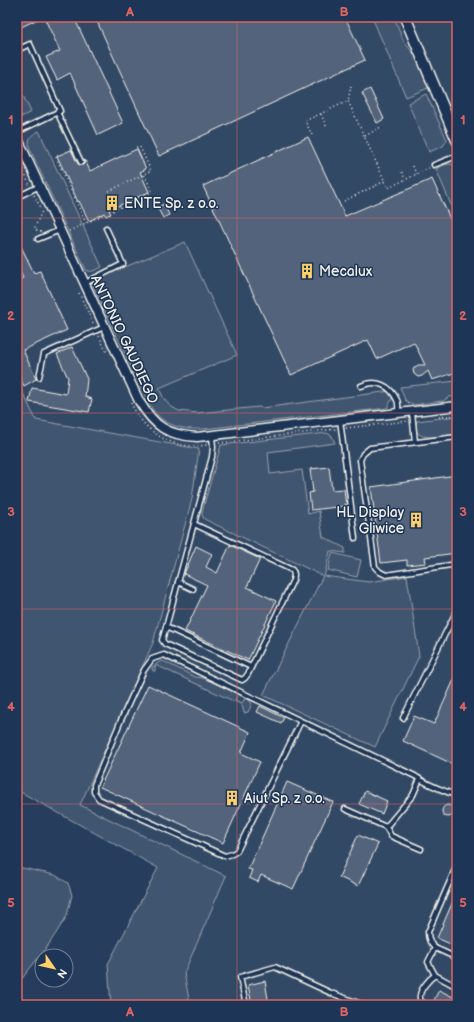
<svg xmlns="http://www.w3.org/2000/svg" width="474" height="1022" font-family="'Balsamiq Sans',sans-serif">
<rect width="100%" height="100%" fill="#263d5d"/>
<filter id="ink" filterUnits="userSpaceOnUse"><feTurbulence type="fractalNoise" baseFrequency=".025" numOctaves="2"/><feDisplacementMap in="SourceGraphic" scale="8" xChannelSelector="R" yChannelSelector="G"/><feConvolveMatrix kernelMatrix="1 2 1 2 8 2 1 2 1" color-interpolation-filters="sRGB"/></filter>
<g filter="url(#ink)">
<polygon fill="#334966" points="17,17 457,17 457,1005 190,1005 184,973 226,876 80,806 153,643 192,499 199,449 36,420 20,387 17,388"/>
<g fill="#40546f" stroke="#9aa2ac">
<polygon points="372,17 394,17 404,42 416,56 428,88 406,97"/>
<polygon points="17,83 31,112 21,117 21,114 17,113"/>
<polygon points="426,94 447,140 443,146 429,152 408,103"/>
<path d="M39,131L102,267C96,270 92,273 86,270L29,147C29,137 30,136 39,131Z"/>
<polygon points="449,164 457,165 457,219 436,169 444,165"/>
<path d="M185,242L237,355L159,388L164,399L170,406L179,411L197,413L259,407L262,408L391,391L392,399L387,408L203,429C184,430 165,426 154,411C150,406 147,400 144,394L93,286L96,280L101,277Z"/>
<polygon points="457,381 457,396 449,397 443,401 412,405 405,400 400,387"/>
<polygon points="20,387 36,420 199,449 192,499 153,643 80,805 226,876 184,973 190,1005 111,1005 108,964 158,868 17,790 17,388"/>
<path d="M457,416V434C445,435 409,445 417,421Z"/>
<polygon points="327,433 332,436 335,443 268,452 270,474 302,470 308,514 319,511 323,537 345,548 345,553 330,551 325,573 324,576 369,582 407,576 419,656 375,747 263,695 323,576 204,519 202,515 202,512 221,445"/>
<polygon points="332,553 361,560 357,577 328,570"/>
<path d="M161,661H163L195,677L203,678L238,694L235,700L242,703L245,698C254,702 252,704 248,712L244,713L242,705L158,666H155V671H153L152,669V667Z"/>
<polygon points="17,866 22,868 55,875 68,883 72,895 67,915 64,921 49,944 17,985"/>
</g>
<g fill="#52647b" stroke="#f4f1e8">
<polygon points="17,17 42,17 17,29"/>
<polygon points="44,17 74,17 123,123 98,135 70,73 57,80 46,57 60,51"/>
<polygon points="95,17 345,17 365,60 159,156"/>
<polygon points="370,89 384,119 377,123 362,93"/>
<polygon points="308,137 345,216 432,179 457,234 457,372 432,380 428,371 422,376 418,377 414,374 413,370 414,368 418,365 425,365 414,342 377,359 368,340 291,375 203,186"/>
<polygon points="137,149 146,169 140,172 149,192 109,210 111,214 108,215 106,216 104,213 89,221 79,201 78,202 57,156 71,150 78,164 82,165 84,164 84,161 85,160 90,171"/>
<polygon points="164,204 169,215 163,218 157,207"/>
<polygon points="17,238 34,273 40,271 67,330 23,350 36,379 24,386 17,372 17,281 23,278 17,265"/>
<polygon points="72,347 87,379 85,397 92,399 89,412 29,402 32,388 66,394 68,378 57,354"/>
<polygon points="329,467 332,490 344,489 346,506 311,510 309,493 313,492 310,469"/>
<polygon points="457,475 457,553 425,557 426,563 407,565 407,560 381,563 371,487"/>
<polygon points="230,545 260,559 247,587 276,601 248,660 185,631 207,585 184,574 196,546 212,554 206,567 217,573"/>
<polygon points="457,673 457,766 403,741 414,716 434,724"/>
<polygon points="148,685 250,732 241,753 260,762 223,843 100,787"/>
<polygon points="260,706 284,718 281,723 257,712"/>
<polygon points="287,782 333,802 293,889 261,875 258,882 249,878 252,870 248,869"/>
<polygon points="365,791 387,801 382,814 359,804"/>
<circle cx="448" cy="811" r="6"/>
<polygon points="358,835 378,844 358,886 339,877"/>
<polygon points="457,892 457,947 437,938"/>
<polygon points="265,981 269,1005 252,1005 248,985"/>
<polygon points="439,990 455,998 452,1005 444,1005 434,1000"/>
</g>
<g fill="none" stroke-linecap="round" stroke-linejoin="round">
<defs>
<g id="service">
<polyline points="17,50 30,44 60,111 17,132"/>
<polyline points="57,112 81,162"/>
<polyline points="434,165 457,156"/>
<polyline points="17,197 40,186"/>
<polyline points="38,239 60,230"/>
<polyline points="85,283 123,264 106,228"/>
<polyline points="39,377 44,354 104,327"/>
<path d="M361,386C376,379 390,385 397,400C399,404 398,409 398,413"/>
<polyline points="412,412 415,442"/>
<polyline points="340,420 355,538"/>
<polyline points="457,437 370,448 363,454 360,460 375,567 380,572 386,575 457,564"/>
<path d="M194,524L292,570C295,573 294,576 293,580L248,674L245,678L242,680L165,644L162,640L166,627L212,457L213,447L212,436"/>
<polyline points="178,582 193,589"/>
<polyline points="166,627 251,667"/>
<polyline points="403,718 457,610"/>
<path d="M301,721L237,851L232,854L225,856L99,799L94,792V785L121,720L144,670L152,659L164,655L415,776C427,785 443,790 457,796"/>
<polyline points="345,809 386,827 413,795 420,779"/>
<polyline points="386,827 391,836 421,849"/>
<path d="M457,865L428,932C428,938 430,944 435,948L457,958"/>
<polyline points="435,948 428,962 435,975"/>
<polyline points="246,1005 240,977 275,967 331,993 364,1005"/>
<path d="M427,1005C425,1004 421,1002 420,999C418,991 429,979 435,975L457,987"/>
</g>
<path id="minor" d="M17,137L139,401C155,427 167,435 197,437L457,406"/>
<polyline id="tertiary" points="405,17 457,140"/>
</defs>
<use href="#service" stroke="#f4f1e8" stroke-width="7"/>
<use href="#minor" stroke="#f4f1e8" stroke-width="11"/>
<use href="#tertiary" stroke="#f4f1e8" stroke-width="13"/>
<g stroke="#f4f1e8" stroke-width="1.5" stroke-dasharray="1 3" stroke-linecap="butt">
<polyline points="351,86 348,101 388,188 429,168"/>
<polyline points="321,114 327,128"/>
<polyline points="312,135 305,121 348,101"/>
<polyline points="365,136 381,127"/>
<polyline points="136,147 140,147 151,171 144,174"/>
<polyline points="56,157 86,223"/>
<polyline points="17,158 30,186"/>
<polyline points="413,166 416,174"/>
<polyline points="402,172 405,179"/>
<polyline points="109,191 144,174 151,189 151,192 113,211 113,213"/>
<polyline points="34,195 40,207"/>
<polyline points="344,201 385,181"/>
<polyline points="69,231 103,215 104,217"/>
<polyline points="41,232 36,230 35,227 42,211"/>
<polyline points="79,293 94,325"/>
<polyline points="99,336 107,353"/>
<path d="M131,403C145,434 173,450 207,445"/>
<polyline points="439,417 457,415"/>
<polyline points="346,428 408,421"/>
<polyline points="219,443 336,429"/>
</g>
<use href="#service" stroke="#1d3557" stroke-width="4"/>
<use href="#minor" stroke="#1d3557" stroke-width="8"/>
<use href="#tertiary" stroke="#1d3557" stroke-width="10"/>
</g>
</g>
<path fill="none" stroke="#df6462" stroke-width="1" stroke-opacity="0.55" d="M237,17V1005M17,218H457M17,413H457M17,609H457M17,804H457"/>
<defs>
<symbol id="building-bare" viewBox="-9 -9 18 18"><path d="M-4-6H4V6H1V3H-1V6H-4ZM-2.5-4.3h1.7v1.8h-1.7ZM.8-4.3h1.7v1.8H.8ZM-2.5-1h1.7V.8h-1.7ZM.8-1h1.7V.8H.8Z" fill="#ffd166" stroke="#1d3557" stroke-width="2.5" paint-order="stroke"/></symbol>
</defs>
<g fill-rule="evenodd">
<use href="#building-bare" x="101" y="192" width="22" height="22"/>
<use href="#building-bare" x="296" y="260" width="22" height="22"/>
<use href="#building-bare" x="405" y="509" width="22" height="22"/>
<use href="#building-bare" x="221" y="787" width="22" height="22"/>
</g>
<g text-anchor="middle" stroke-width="3" stroke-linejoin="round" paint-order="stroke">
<g font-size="14" fill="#f4f1e8" stroke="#1d3557" text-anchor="start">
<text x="124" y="208">ENTE Sp. z o.o.</text>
<text x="319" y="276">Mecalux</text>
<text x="404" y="517" text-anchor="end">HL Display<tspan x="404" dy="16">Gliwice</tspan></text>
<text x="244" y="803">Aiut Sp. z o.o.</text>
</g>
<g font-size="14" fill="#f4f1e8" stroke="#1d3557">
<text transform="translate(125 339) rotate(65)" y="5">ANTONIO GAUDIEGO</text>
</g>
</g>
<rect width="474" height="1022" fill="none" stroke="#1d3557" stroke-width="44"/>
<g transform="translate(54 968) rotate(124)"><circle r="19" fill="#1d3557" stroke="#738091"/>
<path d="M0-3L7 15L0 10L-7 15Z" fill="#ffd166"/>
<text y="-6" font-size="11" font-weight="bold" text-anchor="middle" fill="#f4f1e8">N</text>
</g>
<rect x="22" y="22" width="430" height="978" fill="none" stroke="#df6462" stroke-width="1.5"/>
<g font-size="13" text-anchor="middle" font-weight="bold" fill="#df6462">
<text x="130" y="16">A</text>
<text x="344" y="16">B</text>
<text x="11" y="124">1</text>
<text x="463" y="124">1</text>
<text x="11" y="320">2</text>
<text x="463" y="320">2</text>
<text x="11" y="516">3</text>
<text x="463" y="516">3</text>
<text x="11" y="711">4</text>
<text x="463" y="711">4</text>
<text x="11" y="907">5</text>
<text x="463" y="907">5</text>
<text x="130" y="1016">A</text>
<text x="344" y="1016">B</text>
</g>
</svg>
